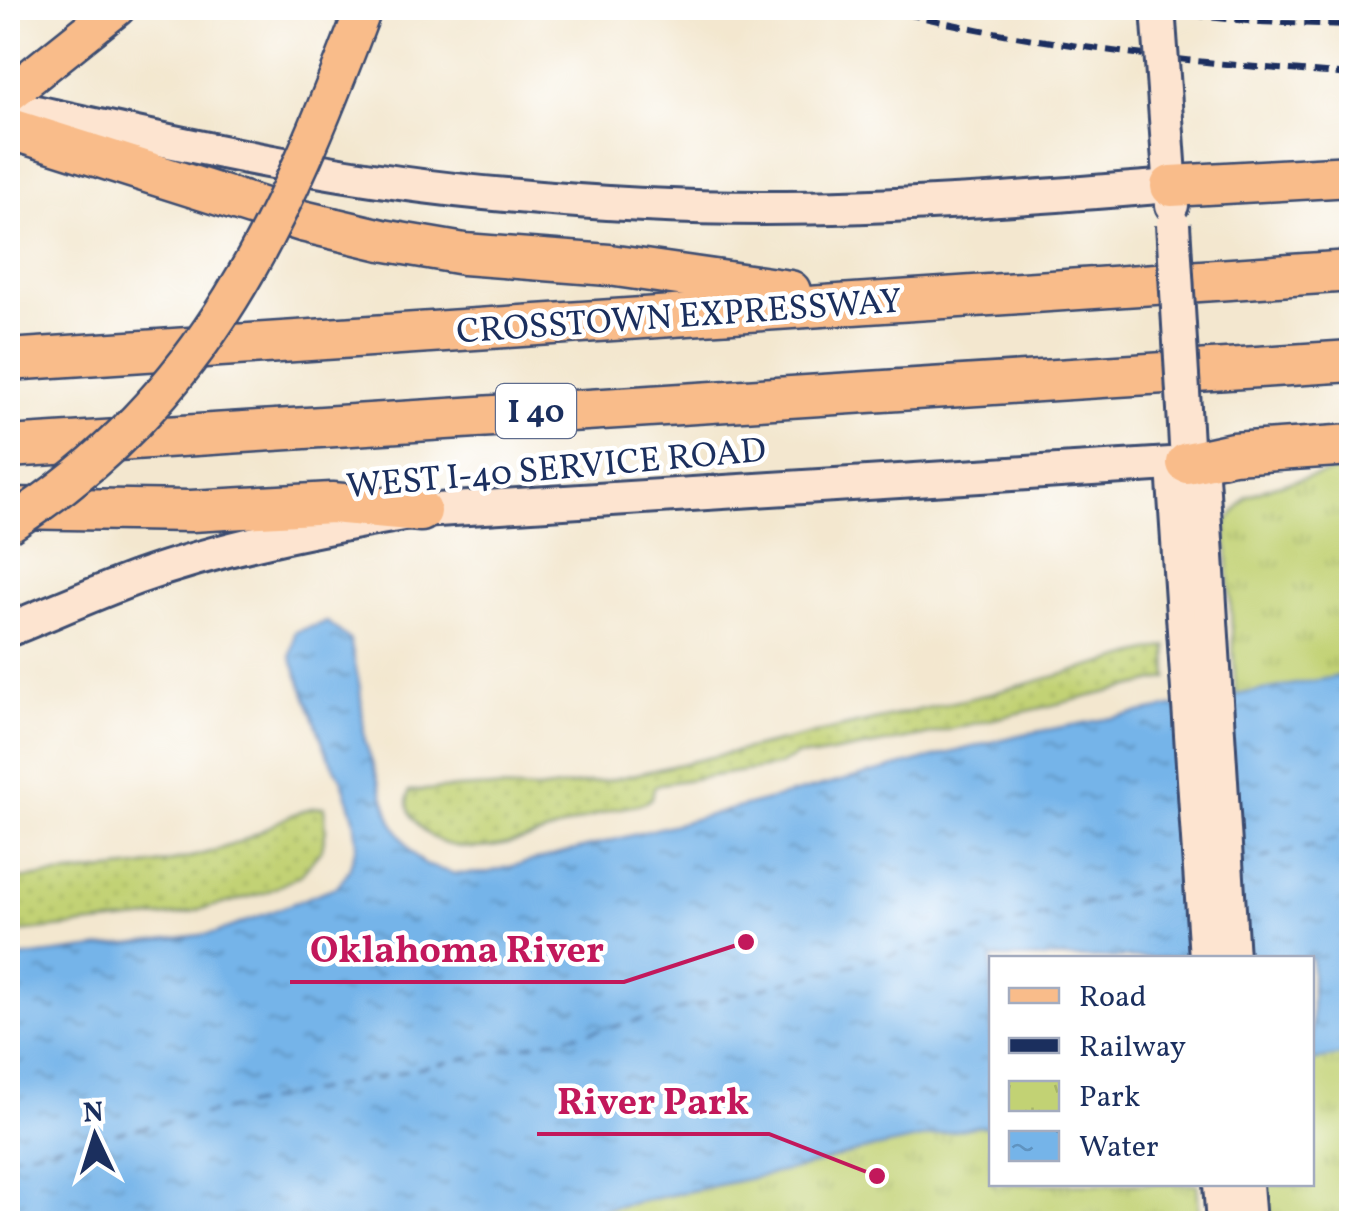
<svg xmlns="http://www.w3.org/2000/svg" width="1359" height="1231" font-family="Vollkorn,serif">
<defs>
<pattern id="grass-dots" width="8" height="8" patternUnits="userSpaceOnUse" patternTransform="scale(2.5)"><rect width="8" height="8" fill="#c2d274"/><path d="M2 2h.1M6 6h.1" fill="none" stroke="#a6b567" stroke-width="1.8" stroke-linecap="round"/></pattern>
<pattern id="park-tufts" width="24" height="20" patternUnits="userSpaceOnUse" patternTransform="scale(2.5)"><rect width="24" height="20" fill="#c2d274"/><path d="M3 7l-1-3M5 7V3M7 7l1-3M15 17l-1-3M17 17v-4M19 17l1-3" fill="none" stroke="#a6b567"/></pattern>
<pattern id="water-ripples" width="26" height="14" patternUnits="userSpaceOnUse" patternTransform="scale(2.5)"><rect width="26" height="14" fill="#75b4e9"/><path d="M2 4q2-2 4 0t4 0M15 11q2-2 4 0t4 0" fill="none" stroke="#5f93c0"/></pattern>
</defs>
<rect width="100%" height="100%" fill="#fff"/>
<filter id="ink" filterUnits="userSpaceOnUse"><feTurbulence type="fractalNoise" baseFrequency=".01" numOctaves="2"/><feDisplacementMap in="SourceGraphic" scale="20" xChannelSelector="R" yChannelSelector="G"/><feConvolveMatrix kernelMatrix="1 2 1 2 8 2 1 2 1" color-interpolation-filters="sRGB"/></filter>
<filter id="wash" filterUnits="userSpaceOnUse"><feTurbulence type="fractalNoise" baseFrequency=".0048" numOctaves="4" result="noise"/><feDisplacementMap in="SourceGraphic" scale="40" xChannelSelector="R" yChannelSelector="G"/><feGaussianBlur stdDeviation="2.25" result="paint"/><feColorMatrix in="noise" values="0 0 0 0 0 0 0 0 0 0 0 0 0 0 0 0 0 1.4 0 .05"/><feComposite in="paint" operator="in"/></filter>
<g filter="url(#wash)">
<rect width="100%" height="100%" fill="#f3e7cf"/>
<g fill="url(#grass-dots)" stroke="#6e8069" stroke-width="2.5">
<path d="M1167,646L1168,678L922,736L815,756L798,755L777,766L660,784L654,788L652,798C640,807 629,806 615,809C561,824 465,878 419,826C410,816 405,804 409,791L475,787L537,790L610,780L989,694Z"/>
<path d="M324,807L326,829L322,849L301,875L265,893L179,915L8,933V880C83,871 167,871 239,842C264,832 298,805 324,807Z"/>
</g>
<g fill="url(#park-tufts)" stroke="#6e8069" stroke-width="2.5">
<polygon points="1351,467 1351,1223 1268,1223 1266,1184 1312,1184 1312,958 1251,958 1226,524 1247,496 1273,486"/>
<polygon points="977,1126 991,1127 992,1184 1197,1184 1200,1223 535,1224 800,1168 860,1151"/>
</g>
<polygon fill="url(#water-ripples)" stroke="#4872a4" stroke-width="2.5" points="327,622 350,640 360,688 365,741 391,820 411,852 425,865 455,874 486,873 1019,735 1351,674 1351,1053 1312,1061 1312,958 992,958 991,1127 977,1126 860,1151 800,1168 535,1223 8,1224 8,959 216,933 338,886 349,870 357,843 354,817 342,780 328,756 291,657 295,632"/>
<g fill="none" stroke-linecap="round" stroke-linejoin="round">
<polyline stroke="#75b4e9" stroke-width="6" points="1004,1224 1004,1222"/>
<g stroke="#3a5e8f" stroke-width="2.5" stroke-dasharray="12 10" stroke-linecap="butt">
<polyline points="1239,864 1352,835"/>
<polyline points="8,1156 613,1027 1183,879"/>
</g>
</g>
</g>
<g filter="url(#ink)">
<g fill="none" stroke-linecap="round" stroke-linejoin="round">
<defs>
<g id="secondary">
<polyline points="1164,90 1172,205"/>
<path d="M8,106C172,142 338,181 506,195C591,203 677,208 763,208C899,208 1035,197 1171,186"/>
<polyline points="1184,409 1187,463 1174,481 1206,958"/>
<polyline points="1187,463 1202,476 1232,958"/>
<path d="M8,630C50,613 93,594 136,578C228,545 325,527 421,511L1187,463"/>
<polyline points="1220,1184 1223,1224"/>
<polyline points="1246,1184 1249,1224"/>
</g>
<polyline id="primary" points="8,95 117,8"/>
<g id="motorway">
<polyline points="8,128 302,221 382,240 464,254 609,265 790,291"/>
<polyline points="1171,186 1352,176"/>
<polyline points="8,360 1352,271"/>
<polyline points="8,447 1352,361"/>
<polyline points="1187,463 1233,453 1352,445"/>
<polyline points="8,508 191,511 332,503 421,511"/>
</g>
</defs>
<use href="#secondary" stroke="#3b4b6f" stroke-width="38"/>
<use href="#primary" stroke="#3b4b6f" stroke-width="40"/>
<use href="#motorway" stroke="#3b4b6f" stroke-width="45"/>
<use href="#secondary" stroke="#fde4d0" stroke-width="32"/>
<use href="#primary" stroke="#f9bc8a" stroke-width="35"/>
<use href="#motorway" stroke="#f9bc8a" stroke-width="40"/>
<g stroke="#1b2f5e" stroke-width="6" stroke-dasharray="15 8" stroke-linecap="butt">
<path d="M881,8C1036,46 1193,63 1352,75"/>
<polyline points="1121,8 1257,22 1352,25"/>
</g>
<defs>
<g id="secondary-bridge">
<polyline points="1158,8 1164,90"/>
<polyline points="1173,224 1184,409"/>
</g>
<path id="primary-bridge" d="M8,525C208,398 284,219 364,8"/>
</defs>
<use href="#secondary-bridge" stroke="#3b4b6f" stroke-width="38" stroke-linecap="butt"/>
<use href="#primary-bridge" stroke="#3b4b6f" stroke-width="40" stroke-linecap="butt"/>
<use href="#secondary-bridge" stroke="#fde4d0" stroke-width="32"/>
<use href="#primary-bridge" stroke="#f9bc8a" stroke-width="35"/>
</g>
</g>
<g text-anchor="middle" stroke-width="9" stroke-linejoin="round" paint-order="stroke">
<rect fill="#fff" stroke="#5f6d8e" stroke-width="2.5" x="496" y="384" width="80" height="54" rx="8"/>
<g font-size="32" font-weight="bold" fill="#1b2f5e">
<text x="536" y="422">I 40</text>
</g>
<g font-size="35" fill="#1b2f5e" stroke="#fff">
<text transform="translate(679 315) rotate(-4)" y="12">CROSSTOWN EXPRESSWAY</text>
<text transform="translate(556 467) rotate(-5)" y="12">WEST I-40 SERVICE ROAD</text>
</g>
</g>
<path fill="none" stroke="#c2185b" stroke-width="4" d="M746 942L624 982H290M877 1176L769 1134H537"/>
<g fill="#c2185b" stroke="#fff" stroke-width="4">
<circle cx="746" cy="942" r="10"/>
<circle cx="877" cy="1176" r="10"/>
</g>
<g font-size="38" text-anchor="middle" font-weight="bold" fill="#c2185b" stroke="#fff" stroke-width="9" stroke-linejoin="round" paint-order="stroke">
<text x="457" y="962">Oklahoma River</text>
<text x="653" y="1114">River Park</text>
</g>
<rect width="1359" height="1231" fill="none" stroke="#fff" stroke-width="40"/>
<rect x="989" y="956" width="325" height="230" fill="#ffffff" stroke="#a4acbf" stroke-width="2.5"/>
<rect x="1009" y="988" width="50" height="15" fill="#f9bc8a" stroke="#a4acbf" stroke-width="2.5"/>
<text x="1079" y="1006" font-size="30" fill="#1b2f5e">Road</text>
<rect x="1009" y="1038" width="50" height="15" fill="#1b2f5e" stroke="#a4acbf" stroke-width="2.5"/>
<text x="1079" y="1056" font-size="30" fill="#1b2f5e">Railway</text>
<rect x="1009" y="1081" width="50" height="30" fill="url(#park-tufts)" stroke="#a4acbf" stroke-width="2.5"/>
<text x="1079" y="1106" font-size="30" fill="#1b2f5e">Park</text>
<rect x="1009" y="1131" width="50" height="30" fill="url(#water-ripples)" stroke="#a4acbf" stroke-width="2.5"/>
<text x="1079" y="1156" font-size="30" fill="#1b2f5e">Water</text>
<g transform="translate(95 1136) rotate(356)" stroke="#ffffff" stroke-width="8" paint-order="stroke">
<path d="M0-8L18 38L0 25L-18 38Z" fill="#1b2f5e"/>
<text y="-15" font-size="28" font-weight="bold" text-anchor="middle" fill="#1b2f5e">N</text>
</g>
</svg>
